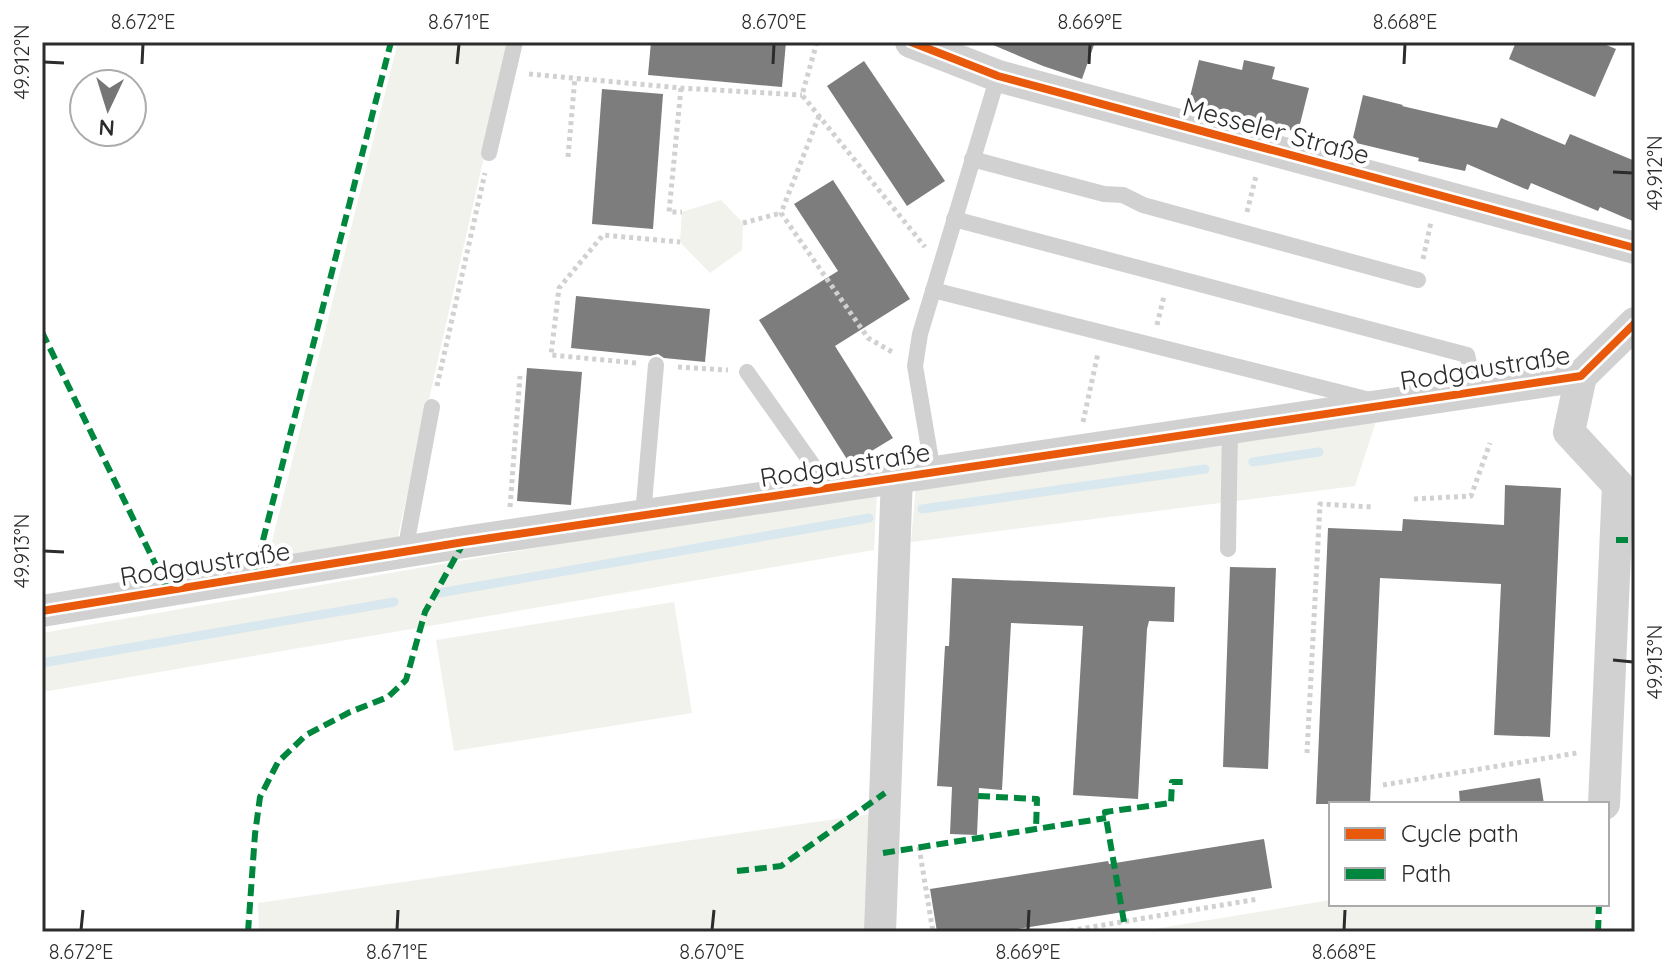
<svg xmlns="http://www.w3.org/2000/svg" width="1677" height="974" font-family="Quicksand,sans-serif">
<rect width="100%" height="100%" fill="#fff"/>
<g fill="#f0f2eb">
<polygon points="398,42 510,42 397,540 266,565"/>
<polygon points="721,200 743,223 742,250 710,273 680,242 682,212"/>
<polygon points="1377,418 1355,486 911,542 916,485"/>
<polygon points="877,489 874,550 42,692 42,633"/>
<polygon points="674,602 692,713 454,751 436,640"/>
<polygon points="871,814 867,932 259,932 258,903"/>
<polygon points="1331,900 1331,904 1596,904 1594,932 1136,932"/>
</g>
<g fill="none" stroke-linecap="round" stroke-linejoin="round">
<g stroke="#d9e7ee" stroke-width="9">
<polyline points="1253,462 1319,452"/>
<polyline points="922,509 1205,469"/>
<polyline points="439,593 869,518"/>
<polyline points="42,663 394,602"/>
</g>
</g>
<g fill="#7d7d7d">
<polygon points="651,42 786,42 782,87 648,75"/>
<polygon points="986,42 1095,42 1082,79 1043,66"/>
<polygon points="1516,42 1599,42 1616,49 1595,97 1509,59"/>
<polygon points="1199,60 1242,70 1244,60 1275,67 1272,79 1309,88 1298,132 1188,105"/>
<polygon points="864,61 945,181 907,206 827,86"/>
<polygon points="602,89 663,94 653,229 592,224"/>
<polygon points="1363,95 1403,105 1402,106 1497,128 1501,118 1565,145 1570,134 1635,161 1635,222 1600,207 1598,211 1531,183 1528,190 1467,164 1465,171 1418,161 1419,158 1352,142"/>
<polygon points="833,180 910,299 835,346 893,438 850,464 759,320 838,271 794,204"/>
<polygon points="576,296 710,309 705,362 664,358 658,354 650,356 571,348"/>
<polygon points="527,368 582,372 571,505 517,501"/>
<polygon points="1505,485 1561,488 1550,737 1494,735 1501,584 1380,578 1370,804 1316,804 1328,528 1402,531 1403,519 1504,525"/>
<polygon points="1230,567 1276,568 1268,769 1223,767"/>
<polygon points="952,578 1175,587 1174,622 1149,621 1147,629 1138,799 1073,795 1083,626 1011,623 1002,790 979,788 977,835 950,834 952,787 937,786 945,646 949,646"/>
<polygon points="1540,778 1544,804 1460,804 1459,791"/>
<polygon points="1264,839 1272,888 999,932 937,932 930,889 1108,861 1109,864"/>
</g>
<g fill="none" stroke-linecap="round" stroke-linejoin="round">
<g stroke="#d1d1d1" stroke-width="5" stroke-dasharray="4 4" stroke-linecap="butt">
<polyline points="817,42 802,95 925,247"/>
<polyline points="529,74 681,88 802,95"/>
<polyline points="681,88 669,212 682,212"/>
<polyline points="819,116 781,213 868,338 894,353"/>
<polyline points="568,157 575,77"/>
<polyline points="1247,212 1256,176"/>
<polyline points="743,223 781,213"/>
<polyline points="1423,259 1431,222"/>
<polyline points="1157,325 1164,296"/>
<polyline points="636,363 551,355 559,288 603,235 680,242"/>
<polyline points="678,367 728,370"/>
<polyline points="437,386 485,173"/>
<polyline points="1083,422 1098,353"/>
<polyline points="1414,499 1471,496 1490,443"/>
<polyline points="510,507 520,376"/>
<polyline points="1307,753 1320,504 1373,507"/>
<polyline points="1383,785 1577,753"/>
<polyline points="919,847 933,932"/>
<polyline points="1062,932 1258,899"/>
</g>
<g stroke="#d1d1d1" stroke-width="16">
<polyline points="489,153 515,42"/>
<polyline points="972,159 1104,194 1123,195 1143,205 1418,280"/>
<polyline points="954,219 1467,355 1476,391"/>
<polyline points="933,290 1370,400"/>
<polyline points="747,372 829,488"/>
<polyline points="933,472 915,366 920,334 998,76"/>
<polyline points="643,515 656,365"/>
<polyline points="1228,549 1230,427"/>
<polyline points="405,551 432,407"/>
</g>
<g stroke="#d1d1d1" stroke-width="32">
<polyline points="911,42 998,76 1635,248"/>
<polyline points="1581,376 1569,432 1618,485 1604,804"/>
<polyline points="42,611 464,542 1581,376 1635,323"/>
<polyline points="880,932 897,477"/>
</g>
<g stroke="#00873e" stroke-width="6" stroke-dasharray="12 6" stroke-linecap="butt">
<polyline points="42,332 168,590"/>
<polyline points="1616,540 1635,540"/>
<polyline points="254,575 391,42"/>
<polyline points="978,796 1037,799 1036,829"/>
<polyline points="883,853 1106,818"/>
<polyline points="737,871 781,866 885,793"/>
<polyline points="1124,922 1105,812 1171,803 1172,782 1188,782"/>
<polyline points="248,932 255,834 260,797 278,762 306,735 350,712 388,697 406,680 425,612 464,542"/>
<polyline points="1598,932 1599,904"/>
</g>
<defs>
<g id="cycleway">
<polyline points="911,42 998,76 1635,248"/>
<polyline points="42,611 464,542 1581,376 1635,323"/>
</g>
</defs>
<use href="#cycleway" stroke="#fff" stroke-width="13"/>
<use href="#cycleway" stroke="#e8590c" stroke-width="8"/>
</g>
<path fill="none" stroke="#2c2c2c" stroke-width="3" d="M44,62L64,63M142,64L143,44M457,64L459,44M773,64L774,44M1089,64L1090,44M1404,64L1405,44M1613,172L1633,173M44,551L64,552M1613,660L1633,662M81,930L83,910M397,930L398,910M712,930L714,910M1028,930L1029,910M1344,930L1345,910"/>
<g text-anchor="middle" stroke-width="8" stroke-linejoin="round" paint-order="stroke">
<g font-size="26" fill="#2c2c2c" stroke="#fff">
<text transform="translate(1276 131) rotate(15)" y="9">Messeler Straße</text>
<text transform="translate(1485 368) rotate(-9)" y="9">Rodgaustraße</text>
<text transform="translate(845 465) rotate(-9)" y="9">Rodgaustraße</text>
<text transform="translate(205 564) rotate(-9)" y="9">Rodgaustraße</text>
</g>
</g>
<rect width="1677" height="974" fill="none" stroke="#ffffff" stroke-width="88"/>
<rect x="1329" y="802" width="280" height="104" fill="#ffffff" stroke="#ababab" stroke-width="2"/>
<rect x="1345" y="828" width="40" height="12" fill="#e8590c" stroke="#ababab" stroke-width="2"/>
<text x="1401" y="842" font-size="24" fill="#2c2c2c">Cycle path</text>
<rect x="1345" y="868" width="40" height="12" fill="#00873e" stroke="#ababab" stroke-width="2"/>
<text x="1401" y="882" font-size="24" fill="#2c2c2c">Path</text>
<g transform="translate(108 108) rotate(184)"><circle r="38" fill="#ffffff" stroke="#ababab" stroke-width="2"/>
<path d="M0-6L14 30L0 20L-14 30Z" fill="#767676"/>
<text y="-12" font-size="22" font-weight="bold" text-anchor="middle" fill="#2c2c2c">N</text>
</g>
<rect x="44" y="44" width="1589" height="886" fill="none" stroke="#2c2c2c" stroke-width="3"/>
<g font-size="20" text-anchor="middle" fill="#2c2c2c">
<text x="143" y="29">8.672°E</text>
<text x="459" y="29">8.671°E</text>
<text x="774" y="29">8.670°E</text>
<text x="1090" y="29">8.669°E</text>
<text x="1405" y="29">8.668°E</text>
<text transform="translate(22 62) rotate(-90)" y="7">49.912°N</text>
<text transform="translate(1655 173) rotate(-90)" y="7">49.912°N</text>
<text transform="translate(22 551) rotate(-90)" y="7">49.913°N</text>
<text transform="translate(1655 662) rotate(-90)" y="7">49.913°N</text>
<text x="81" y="959">8.672°E</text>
<text x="397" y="959">8.671°E</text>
<text x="712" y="959">8.670°E</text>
<text x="1028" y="959">8.669°E</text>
<text x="1344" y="959">8.668°E</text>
</g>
</svg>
